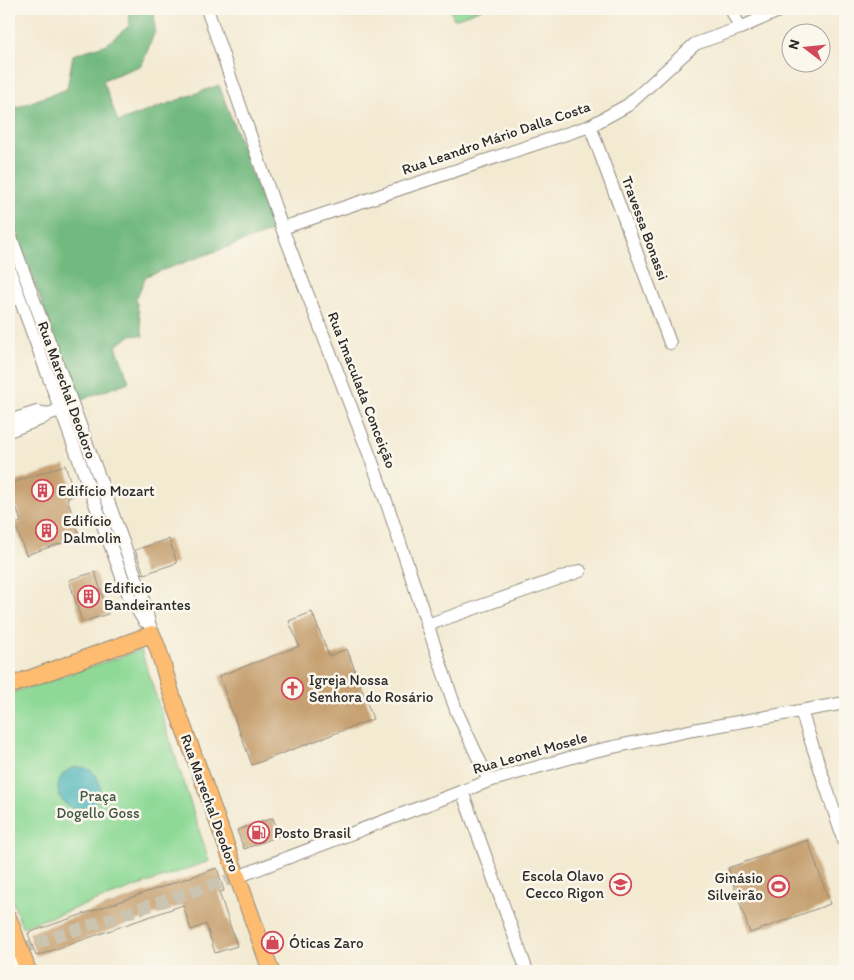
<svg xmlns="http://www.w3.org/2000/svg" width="854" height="980" font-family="Itim,sans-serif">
<rect width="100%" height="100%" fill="#fbf7ec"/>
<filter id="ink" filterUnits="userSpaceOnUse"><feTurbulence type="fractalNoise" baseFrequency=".02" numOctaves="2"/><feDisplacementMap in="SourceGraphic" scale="10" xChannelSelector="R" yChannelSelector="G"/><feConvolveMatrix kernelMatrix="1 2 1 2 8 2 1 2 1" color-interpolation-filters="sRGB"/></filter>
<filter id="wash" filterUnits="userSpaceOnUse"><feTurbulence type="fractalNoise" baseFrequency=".0096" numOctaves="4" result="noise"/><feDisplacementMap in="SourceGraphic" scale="20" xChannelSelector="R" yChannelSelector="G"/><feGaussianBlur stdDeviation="1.12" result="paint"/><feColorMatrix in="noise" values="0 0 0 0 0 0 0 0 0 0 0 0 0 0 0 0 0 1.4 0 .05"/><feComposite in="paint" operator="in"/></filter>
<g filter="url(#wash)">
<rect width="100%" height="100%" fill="#f3ead2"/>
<g fill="#8ed996" stroke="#5c8260">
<polygon points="450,9 482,9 454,19"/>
<polygon points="141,650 209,861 22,927 9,892 9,694"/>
</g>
<polygon fill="#72b97f" stroke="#4e7255" points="129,9 154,9 155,31 142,65 103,80 118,122 219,85 273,231 146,276 136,299 143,336 131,335 116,346 129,382 77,401 9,212 9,110 67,89 73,55 107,44 130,25"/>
<circle fill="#3eafb6" stroke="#346d70" cx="79" cy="788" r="21"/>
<g id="blocks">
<g fill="#c6a071">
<polygon points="65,465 75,495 67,498 80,537 26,555 15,524 21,522 9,484"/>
<polygon points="169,539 177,563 144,574 135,550"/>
<polygon points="95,572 108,614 82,622 69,580"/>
<polygon points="312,612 329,656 347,649 373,719 252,765 219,676 299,646 289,621"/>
<polygon points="273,818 279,836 244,849 237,830"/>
<polygon points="808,840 830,904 750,933 728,868"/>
<polygon points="217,868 224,891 219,892 237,946 215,953 206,924 191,930 183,905 36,956 28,933"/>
</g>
</g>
</g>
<g filter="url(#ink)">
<use href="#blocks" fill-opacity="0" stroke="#8f8a7e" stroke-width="1"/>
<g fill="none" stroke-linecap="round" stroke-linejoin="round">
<polyline stroke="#cbc4b1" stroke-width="12" stroke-dasharray="12 6" stroke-linecap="butt" points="20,949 118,916 237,877"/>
<defs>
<g id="minor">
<polyline points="207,9 282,228 371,459 386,501 456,710 489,781"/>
<polyline points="731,9 740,28"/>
<polyline points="590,126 670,343"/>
<polyline points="282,228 590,126 628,105 695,44 740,28 783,9"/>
<polyline points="9,232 141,591 152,634"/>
<polyline points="9,269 129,596 144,621"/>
<polyline points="9,421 37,412 48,414"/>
<polyline points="9,431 41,419 48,414 69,407"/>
<polyline points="427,625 580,571"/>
<polyline points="801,711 845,844"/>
<polyline points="462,791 527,971"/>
<polyline points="237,877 489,781 590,752 693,730 845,703"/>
<polyline points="10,971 20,949"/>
</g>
<g id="major">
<polyline points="9,686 152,634 158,649 173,699 201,775 271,971"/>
<polyline points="9,919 28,971"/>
</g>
</defs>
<use href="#minor" stroke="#8f8a7e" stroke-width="14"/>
<use href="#major" stroke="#8f8a7e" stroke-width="18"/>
<use href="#minor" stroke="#fff" stroke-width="12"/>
<use href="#major" stroke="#fdbc6f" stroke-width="16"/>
</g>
</g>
<defs>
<symbol id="building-ring" viewBox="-11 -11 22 22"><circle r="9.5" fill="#fbf7ec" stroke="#d1495b" stroke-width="1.5"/><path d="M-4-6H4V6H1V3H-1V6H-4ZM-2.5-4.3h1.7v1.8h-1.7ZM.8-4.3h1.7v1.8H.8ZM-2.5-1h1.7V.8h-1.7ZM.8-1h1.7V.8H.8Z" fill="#d1495b"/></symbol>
<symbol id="church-ring" viewBox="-11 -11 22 22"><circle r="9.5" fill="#fbf7ec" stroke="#d1495b" stroke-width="1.5"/><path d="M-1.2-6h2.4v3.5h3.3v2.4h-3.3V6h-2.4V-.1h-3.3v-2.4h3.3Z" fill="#d1495b"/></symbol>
<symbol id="fuel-ring" viewBox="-11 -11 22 22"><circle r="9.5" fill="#fbf7ec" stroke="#d1495b" stroke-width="1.5"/><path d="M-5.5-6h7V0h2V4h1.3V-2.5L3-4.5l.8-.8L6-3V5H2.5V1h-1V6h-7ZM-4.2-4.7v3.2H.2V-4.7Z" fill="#d1495b"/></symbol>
<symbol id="school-ring" viewBox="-11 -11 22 22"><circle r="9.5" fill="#fbf7ec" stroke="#d1495b" stroke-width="1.5"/><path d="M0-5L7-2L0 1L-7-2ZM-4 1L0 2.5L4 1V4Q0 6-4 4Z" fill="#d1495b"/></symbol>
<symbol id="stadium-ring" viewBox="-11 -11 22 22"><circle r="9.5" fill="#fbf7ec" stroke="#d1495b" stroke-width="1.5"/><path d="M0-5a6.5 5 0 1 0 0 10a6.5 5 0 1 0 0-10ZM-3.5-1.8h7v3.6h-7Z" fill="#d1495b"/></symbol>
<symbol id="shop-ring" viewBox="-11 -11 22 22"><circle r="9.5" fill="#fbf7ec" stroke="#d1495b" stroke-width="1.5"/><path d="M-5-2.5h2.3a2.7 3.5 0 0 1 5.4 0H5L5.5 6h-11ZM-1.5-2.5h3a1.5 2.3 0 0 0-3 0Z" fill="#d1495b"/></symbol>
</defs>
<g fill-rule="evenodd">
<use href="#building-ring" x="30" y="478" width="25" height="25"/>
<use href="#building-ring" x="34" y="518" width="25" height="25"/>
<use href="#building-ring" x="76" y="584" width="25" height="25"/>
<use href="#church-ring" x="280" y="676" width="25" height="25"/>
<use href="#fuel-ring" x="246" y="820" width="25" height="25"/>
<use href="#school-ring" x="608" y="872" width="25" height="25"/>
<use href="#stadium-ring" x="766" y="874" width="25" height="25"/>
<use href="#shop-ring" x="260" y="930" width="25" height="25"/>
</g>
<g text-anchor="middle" stroke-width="5" stroke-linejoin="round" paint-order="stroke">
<g font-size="15" fill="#2b2b2b" stroke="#fbf7ec">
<text transform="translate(496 138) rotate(-19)" y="5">Rua Leandro Mário Dalla Costa</text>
<text transform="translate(645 228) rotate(70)" y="5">Travessa Bonassi</text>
<text transform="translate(67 390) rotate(70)" y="5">Rua Marechal Deodoro</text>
<text transform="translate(362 390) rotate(69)" y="5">Rua Imaculada Conceição</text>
<text transform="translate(530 753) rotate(-16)" y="5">Rua Leonel Mosele</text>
<text transform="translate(210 803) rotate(70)" y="5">Rua Marechal Deodoro</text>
</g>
<g font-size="15" fill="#2b2b2b" stroke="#fbf7ec" text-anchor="start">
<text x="58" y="496">Edifício Mozart</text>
<text x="63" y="526">Edifício<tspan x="63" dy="17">Dalmolin</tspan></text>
<text x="104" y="593">Edificio<tspan x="104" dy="17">Bandeirantes</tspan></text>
<text x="309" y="685">Igreja Nossa<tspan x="309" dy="17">Senhora do Rosário</tspan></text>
<text x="274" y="838">Posto Brasil</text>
<text x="604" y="881" text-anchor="end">Escola Olavo<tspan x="604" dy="17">Cecco Rigon</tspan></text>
<text x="763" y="883" text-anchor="end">Ginásio<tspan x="763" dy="17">Silveirão</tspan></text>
<text x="289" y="948">Óticas Zaro</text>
</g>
<g font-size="15" fill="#445646" stroke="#fbf7ec">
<text x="98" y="801">Praça<tspan x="98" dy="17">Dogello Goss</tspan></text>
</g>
</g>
<rect width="854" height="980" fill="none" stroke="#fbf7ec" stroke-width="30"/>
<g transform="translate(806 48) rotate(286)"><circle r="24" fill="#fbf7ec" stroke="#a8a59f"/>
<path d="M0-4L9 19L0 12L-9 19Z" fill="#d1495b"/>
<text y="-8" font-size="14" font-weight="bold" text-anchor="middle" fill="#2b2b2b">N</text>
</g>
</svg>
